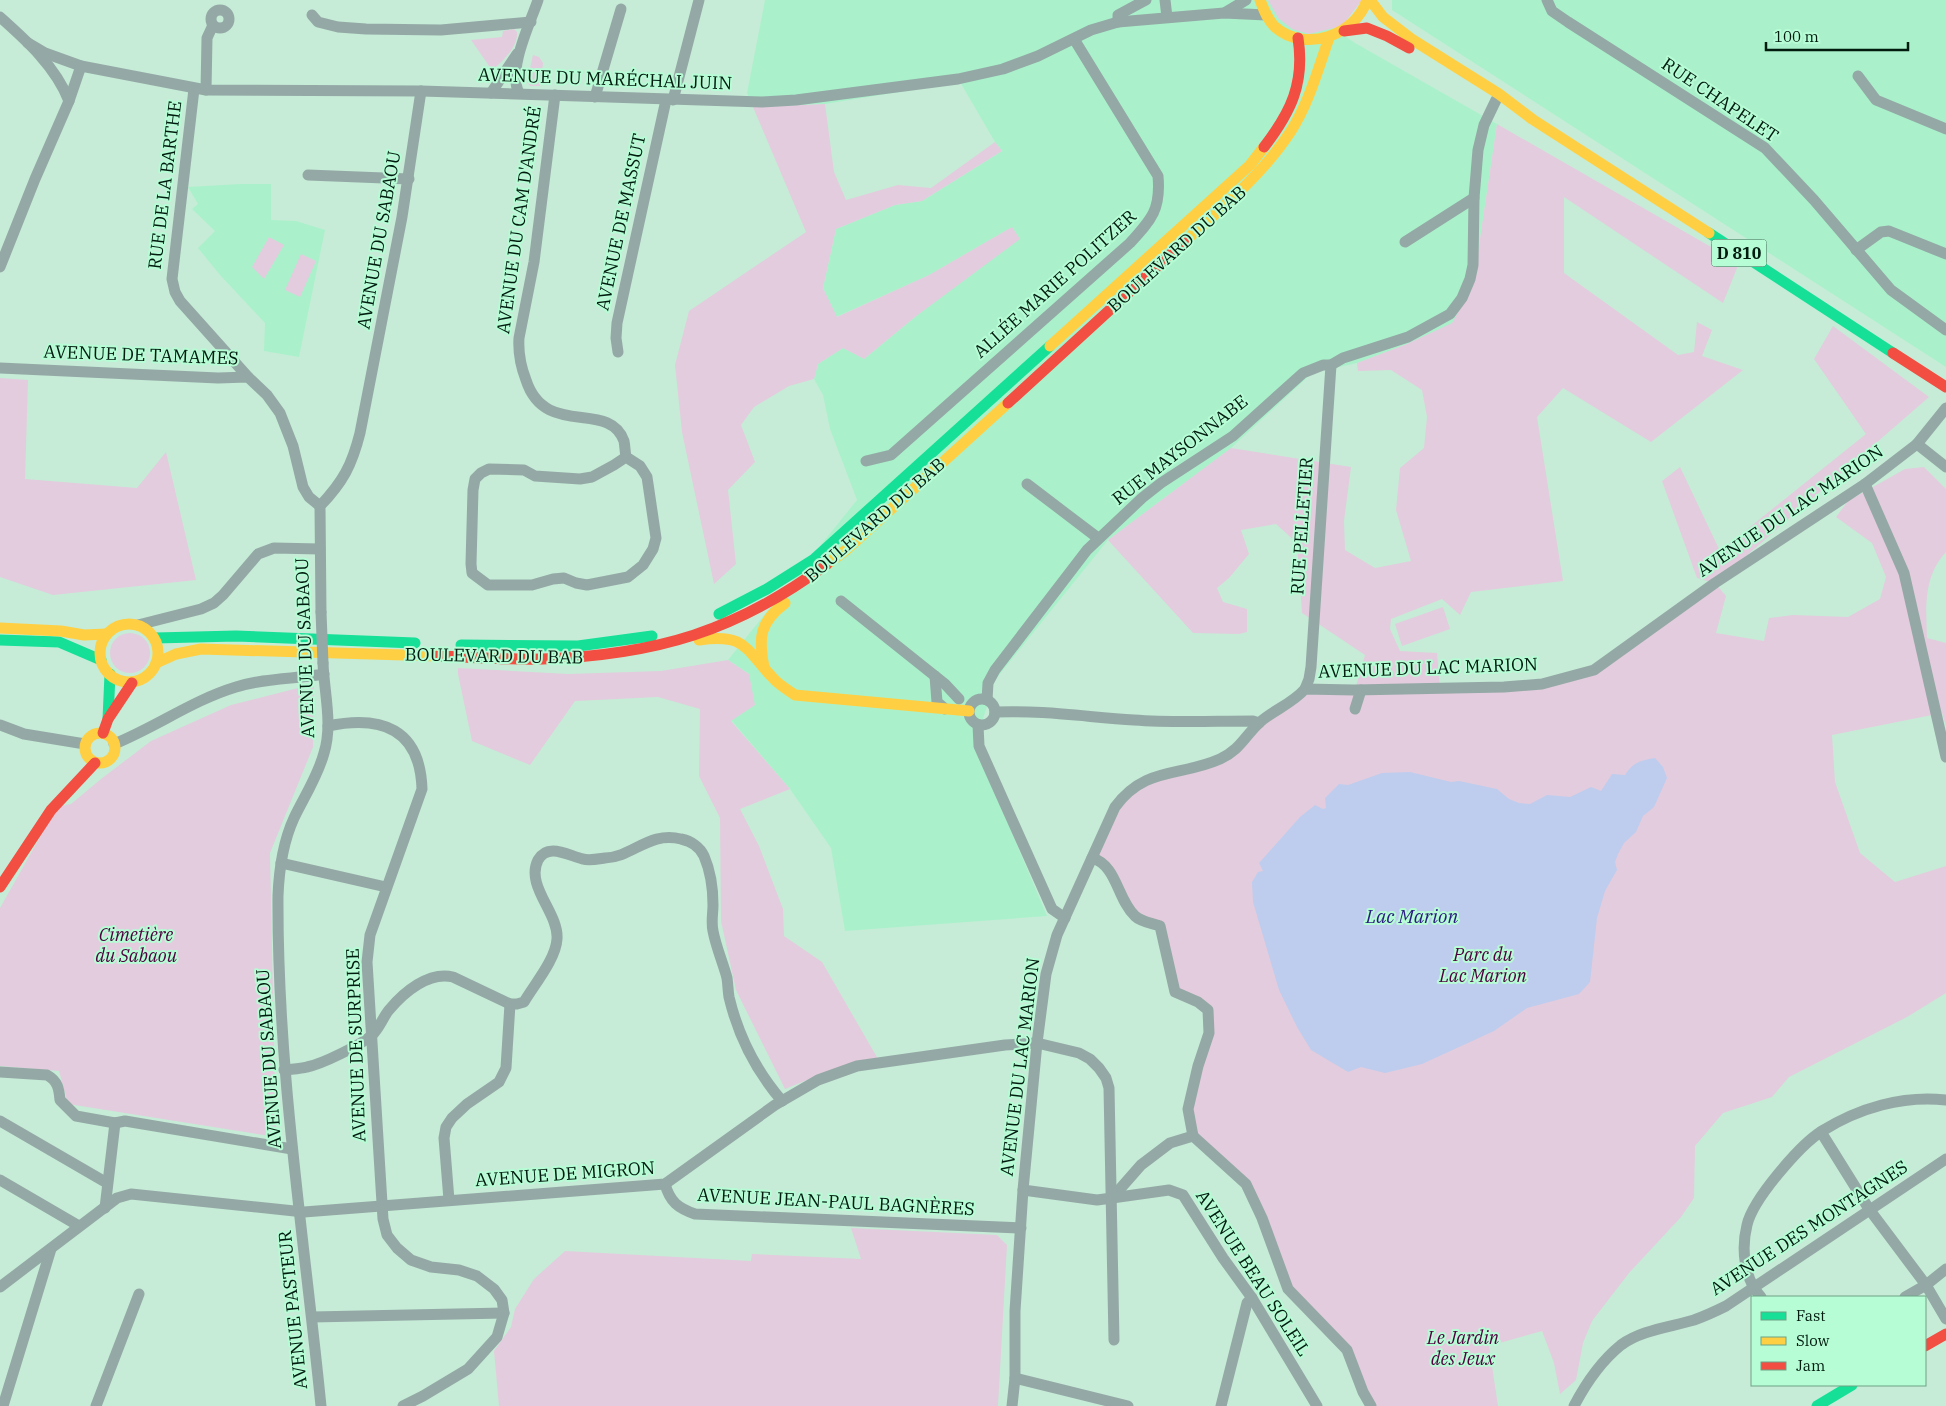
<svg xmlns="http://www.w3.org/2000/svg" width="1946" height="1406" font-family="'IBM Plex Serif',serif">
<rect width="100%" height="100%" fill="#c6ecd7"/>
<g fill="#aaf1cb">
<polygon points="765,0 1292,0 1355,43 1497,124 1473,286 1452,324 1407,344 1357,363 1312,373 1231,448 1108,540 995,680 975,745 1047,916 845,931 831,848 790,789 731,720 749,674 728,660 857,500 830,429 823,395 814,379 818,364 843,348 864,359 915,317 1012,227 929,275 836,317 823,288 836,229 895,205 922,201 1002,151 995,142 960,82 825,104 753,107 747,93"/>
<polygon points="1392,0 1946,0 1946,367 1392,10"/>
<polygon points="240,184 271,184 271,220 296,221 325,230 299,357 264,351 265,323 220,275 198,248 215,231 192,209 198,204 188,187"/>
</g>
<g fill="#e3ccdd">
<polygon points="1268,0 1362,0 1342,26 1309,34 1292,29 1278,18"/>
<path d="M514,29L517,32C518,47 503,61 492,70L471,40L502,37L503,31Z"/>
<polygon points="533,55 539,57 543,63 540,86 530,86 527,82"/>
<polygon points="825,104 834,172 846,200 898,185 931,188 995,142 1002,151 922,201 895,205 836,229 823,288 837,317 929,275 1012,227 1020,239 915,317 864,359 843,348 818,364 814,379 789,386 754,407 741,425 755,462 728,490 736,564 714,584 682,432 675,365 689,311 806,232 753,107"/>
<path d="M1497,124L1739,263L1723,303L1564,197V273L1678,355L1694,352L1697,322L1712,330L1702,356L1743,370L1651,442L1563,388L1537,417L1563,581L1471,592L1460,615L1442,599L1391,619L1390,629L1400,651L1437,653L1440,688L1504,687L1594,670L1714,583L1697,578L1662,481L1680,467L1720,551L1866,434L1814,359L1833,326L1929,397L1715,583L1726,596L1716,633L1764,641L1769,618L1793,615L1848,617L1880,599L1886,577L1872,543L1836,517L1848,501L1905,469L1924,467L1946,489V552C1923,577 1926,607 1927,638L1946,643V726L1942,713L1832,735L1835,782L1860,853L1895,882L1946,866V993L1907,1017L1789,1077L1772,1097L1723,1113L1695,1146L1694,1198L1681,1217L1629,1273L1592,1321L1583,1343L1576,1380L1560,1394L1554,1363L1542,1331L1489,1346L1498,1406H1371L1347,1350L1288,1289L1246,1184L1193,1136L1188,1109L1208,1010L1175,992L1160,926L1143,921L1107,866L1092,858L1132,788L1220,759L1305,689L1355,690L1365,655L1302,613L1297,543L1276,524L1241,530L1249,554L1229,578L1217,588L1223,602L1247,609V632L1239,634L1193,633L1108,540L1231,448L1351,467L1344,521L1345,550L1375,568L1411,561L1396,510L1400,468L1424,448L1427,417L1422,390L1391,370L1358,371L1357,363L1407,344L1452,323L1473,286Z"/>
<polygon points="269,237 284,245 264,279 252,267"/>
<polygon points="301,254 316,261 300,297 285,290"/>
<polygon points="0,378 28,380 25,479 137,488 166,452 196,580 53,595 0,577"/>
<polygon points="1443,607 1450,629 1402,646 1395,624"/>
<circle cx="130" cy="653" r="20"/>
<polygon points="728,660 749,674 755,705 731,721 790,789 740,809 759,846 783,909 784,936 822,962 878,1059 839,1067 785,1089 736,990 721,921 720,818 699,776 700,709 658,697 575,701 530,765 472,741 458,674 458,668 568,674 661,671"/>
<polygon points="314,684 313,747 270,853 276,1137 68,1104 59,1071 0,1066 0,908 57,807 71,804 101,779 151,741 231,705"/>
<polygon points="851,1228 997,1235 1007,1245 998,1406 499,1406 494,1351 511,1327 515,1309 534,1279 565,1251 751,1261 752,1254 861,1259"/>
</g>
<path fill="#becdee" d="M1655,758L1663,767L1667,778L1654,807L1643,816L1636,832L1624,843L1618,854L1615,862L1617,870L1605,891L1597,918L1590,982L1579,994L1527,1008L1494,1031L1422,1064L1385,1073L1361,1067L1348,1072L1311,1050L1297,1027L1279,990L1253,902L1252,882L1258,872L1263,871L1259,863L1300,817L1315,805L1323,809L1326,808L1325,798L1339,784L1348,785L1382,773L1410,772L1451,782L1459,781L1497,789L1509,799L1519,803L1530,804L1547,795L1570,797L1591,787L1601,791L1612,774L1625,775C1632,763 1641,760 1655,758Z"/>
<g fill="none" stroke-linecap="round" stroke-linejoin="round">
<g stroke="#94a9a6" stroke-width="11">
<polyline points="1165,0 1167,17"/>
<polyline points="1547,0 1552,11 1568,22 1765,148 1814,200 1891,290 1946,330"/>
<circle cx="220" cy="19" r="9"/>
<polyline points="1226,12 1246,0"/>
<polyline points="312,15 318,22 338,27 366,29 441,30 531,22"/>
<path d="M0,17C27,41 56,67 69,101"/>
<polyline points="1118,22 1118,15 1146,0"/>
<polyline points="28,43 45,53 81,66 206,90 421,91 762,102 796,100 958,79 1003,69 1038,56 1091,30 1118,22 1224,13 1266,15"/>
<polyline points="1858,76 1876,100 1946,129"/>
<polyline points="194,89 172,279 175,292 180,301 248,377"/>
<polyline points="206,90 207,38 213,25"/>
<polyline points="491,93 517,54"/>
<path d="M519,93C507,70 530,24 538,0"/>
<path d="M555,95L534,262L519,338C518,353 521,367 526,380C545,439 609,399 624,441C625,446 625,452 626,457L614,465L592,477L580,479L535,476L524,470L489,469L481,473L475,479L473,490L471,564L472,573L488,585H532L553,579L564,578L576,583L587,585L628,577L643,565L653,549L656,538L647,477L640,466L626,457"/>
<polyline points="595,97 621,9"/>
<polyline points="673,100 699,0"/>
<polyline points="308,175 409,179"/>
<polyline points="1405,242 1474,198"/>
<polyline points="1856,250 1881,232 1889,231 1946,254"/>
<polyline points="0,267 35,179 69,101 81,66"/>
<polyline points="618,352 616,338 617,323 666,100"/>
<polyline points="0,368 218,378 248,377 267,395 280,413 293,446 303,487 309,497 320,506"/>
<polyline points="1917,444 1946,467"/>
<path d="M866,461L891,455L1130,243C1152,219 1161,209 1158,176L1074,39"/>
<polyline points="1027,484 1098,538"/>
<polyline points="1865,484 1904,573 1946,757"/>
<polyline points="841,601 945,684 959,699"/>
<path d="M321,612L320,506C343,482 352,465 360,433L402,217L421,91"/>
<polyline points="138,625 201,609 214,603 223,595 258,554 274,548 320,549"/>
<polyline points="935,676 937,702 945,709"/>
<polyline points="1305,689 1309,679 1311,667 1331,365"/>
<circle cx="982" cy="712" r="13"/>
<polyline points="987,700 988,683 995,670 1087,550 1142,498 1161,483 1233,436 1303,373 1323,365 1331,365 1343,358 1408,337 1450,314 1462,298 1470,279 1473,265 1474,198 1478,150 1484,125 1496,100"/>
<polyline points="1355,709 1361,690"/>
<path d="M995,712C1041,710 1087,717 1134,720C1173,723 1213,721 1253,721L1259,723"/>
<polyline points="0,725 24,734 85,744"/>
<polyline points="978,725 979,746 1052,909 1065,918"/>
<path d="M328,726C382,715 420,729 422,789L370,935L367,962L383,1219L387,1235L397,1248L411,1260L431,1267L459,1270L477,1276L494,1289L502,1300L504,1313L497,1337L468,1369L423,1396L403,1406"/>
<path d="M114,744C156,727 193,700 236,687C264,678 294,679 324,674"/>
<path d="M1092,858C1117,865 1117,899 1135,916C1141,922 1152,923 1160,926L1175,992L1198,1002L1208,1010L1209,1033L1198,1066L1188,1109L1193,1136"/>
<polyline points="281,863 386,887"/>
<path d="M284,1070C292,1069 300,1069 307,1067C322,1064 361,1045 372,1035C379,1029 383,1017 389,1010C404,992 429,971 453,977L510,1004H517L524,1002C534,985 556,959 557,939C559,913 525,886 538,860C548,842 569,856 583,859C589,861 598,859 605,858C633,857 649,831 681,839C691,841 700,847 704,856C710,870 713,889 713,905C713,913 711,922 713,931C716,947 723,963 727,978C728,985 728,991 729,997C738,1035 757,1072 782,1101"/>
<path d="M0,1072L47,1075C58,1081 59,1089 60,1100L76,1116L115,1123L125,1121L292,1149"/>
<polyline points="0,1121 107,1183"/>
<polyline points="1821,1132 1869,1209 1926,1285 1946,1319"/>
<polyline points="1193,1136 1246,1184 1262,1218 1288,1289 1347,1350 1363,1392 1371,1406"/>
<polyline points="0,1180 79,1226"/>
<path d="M665,1184C670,1202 678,1208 695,1214L1021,1228"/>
<polyline points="1023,1190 1097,1200 1112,1198 1141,1165 1170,1143 1193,1136"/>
<polyline points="1112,1198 1169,1190 1183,1195 1223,1258 1252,1298 1317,1406"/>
<polyline points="449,1200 444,1138 446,1127 452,1118 467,1104 499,1082 506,1068 510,1004"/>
<polyline points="105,1208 115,1123"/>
<polyline points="0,1287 117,1198 131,1194 304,1212 665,1184 775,1105 818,1080 857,1066 1005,1045 1037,1043 1079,1053 1090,1059 1099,1068 1106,1078 1109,1088 1114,1340"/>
<path d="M1761,1297C1744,1279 1741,1249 1747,1225C1753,1199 1800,1145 1822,1131C1859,1108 1903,1095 1946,1100"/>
<polyline points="1905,1297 1926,1285 1946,1269"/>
<polyline points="312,1317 504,1313"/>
<polyline points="1015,1378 1128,1406"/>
<polyline points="3,1406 51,1249"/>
<polyline points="96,1406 139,1294"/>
<path d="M321,1406C304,1236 277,1067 278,896C279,870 283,842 294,818C304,797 318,776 324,753C333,724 324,692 323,663"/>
<path d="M1012,1406L1015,1378V1311L1023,1190L1037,1043L1046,974L1057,935L1115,807C1145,766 1180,777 1220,759C1240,750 1245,736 1259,723C1273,710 1292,704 1305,689L1354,690L1504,687L1542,684L1594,670L1715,583L1865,484L1917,444L1946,408"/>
<polyline points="1221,1406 1247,1303 1252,1298"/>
<path d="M1574,1406C1586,1383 1600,1362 1621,1345C1641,1330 1671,1327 1694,1320C1705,1316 1716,1311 1726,1306L1946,1159"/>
</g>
<g stroke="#16e098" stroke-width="11">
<polyline points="1709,233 1893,353"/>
<polyline points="719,614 767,589 813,560 1050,346"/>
<polyline points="155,638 236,636 415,643"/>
<polyline points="0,640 59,642 101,660"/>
<polyline points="461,645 578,646 652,636"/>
<polyline points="108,719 110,674"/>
<polyline points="1817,1406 1852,1385"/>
</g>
<g stroke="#ffcf43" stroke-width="11">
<path d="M1260,0C1264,10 1267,19 1275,27C1305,53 1355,36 1367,0"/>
<polyline points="1370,0 1383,17 1413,40 1499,94 1532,119 1709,233"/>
<path d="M1185,241C1223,207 1263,174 1291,131C1309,103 1318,69 1329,38"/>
<polyline points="1050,346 1250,165 1264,147"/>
<polyline points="827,564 846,550 1008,403"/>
<circle cx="129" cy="653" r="29"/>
<polyline points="0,628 61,631 84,635 106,634"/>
<path d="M699,640C746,633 745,649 773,678C779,685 788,690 795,695L969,711"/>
<polyline points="156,663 176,654 201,649 437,656"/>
<path d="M764,667C758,637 760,622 785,603"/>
<circle cx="100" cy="748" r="15"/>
</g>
<g stroke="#f24e42" stroke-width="11">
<polyline points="1344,31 1367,28 1387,36 1409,48"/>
<path d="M1264,147C1291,112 1305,83 1298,38"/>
<polyline points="1893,353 1946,387"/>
<polyline points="1008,403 1185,241"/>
<path d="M437,656C472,657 508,660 543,659C656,655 737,631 827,564"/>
<polyline points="103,733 108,719 132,683"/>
<polyline points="0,887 51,810 95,763"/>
<polyline points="1925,1346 1946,1334"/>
</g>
<polyline stroke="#94a9a6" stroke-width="11" points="321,612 323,663"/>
</g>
<g text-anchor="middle" stroke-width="4" stroke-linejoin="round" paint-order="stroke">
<rect fill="#b6fcd5" stroke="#375e4a" stroke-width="1" x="1711.5" y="239.5" width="55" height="27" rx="4"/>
<g font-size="16" font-weight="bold" fill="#011b0e">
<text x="1739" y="259">D 810</text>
</g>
<g font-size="18" fill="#011b0e" stroke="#b6fcd5">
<text transform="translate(605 79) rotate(2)" y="6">AVENUE DU MARÉCHAL JUIN</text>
<text transform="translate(1720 100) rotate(34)" y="6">RUE CHAPELET</text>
<text transform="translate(165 185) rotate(-83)" y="6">RUE DE LA BARTHE</text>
<text transform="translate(519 220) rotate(-82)" y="6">AVENUE DU CAM D'ANDRÉ</text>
<text transform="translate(621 222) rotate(-78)" y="6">AVENUE DE MASSUT</text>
<text transform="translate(379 240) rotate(-80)" y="6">AVENUE DU SABAOU</text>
<text transform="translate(1177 249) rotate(-42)" y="6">BOULEVARD DU BAB</text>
<text transform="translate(1055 284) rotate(-42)" y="6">ALLÉE MARIE POLITZER</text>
<text transform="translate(141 355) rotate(2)" y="6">AVENUE DE TAMAMES</text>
<text transform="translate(1180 450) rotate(-38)" y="6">RUE MAYSONNABE</text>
<text transform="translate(1790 511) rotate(-34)" y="6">AVENUE DU LAC MARION</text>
<text transform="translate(875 520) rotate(-41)" y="6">BOULEVARD DU BAB</text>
<text transform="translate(1302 526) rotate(-86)" y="6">RUE PELLETIER</text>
<text transform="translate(305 648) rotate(-92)" y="6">AVENUE DU SABAOU</text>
<text transform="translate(494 656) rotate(1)" y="6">BOULEVARD DU BAB</text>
<text transform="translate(1428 668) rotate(-2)" y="6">AVENUE DU LAC MARION</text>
<text transform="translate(356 1045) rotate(-92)" y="6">AVENUE DE SURPRISE</text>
<text transform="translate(269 1059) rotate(-94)" y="6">AVENUE DU SABAOU</text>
<text transform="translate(1020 1067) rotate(-83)" y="6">AVENUE DU LAC MARION</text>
<text transform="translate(565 1174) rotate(-4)" y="6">AVENUE DE MIGRON</text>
<text transform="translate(836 1202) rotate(3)" y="6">AVENUE JEAN-PAUL BAGNÈRES</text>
<text transform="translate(1809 1228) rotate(-33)" y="6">AVENUE DES MONTAGNES</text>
<text transform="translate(1253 1273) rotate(57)" y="6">AVENUE BEAU SOLEIL</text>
<text transform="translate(293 1310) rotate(-96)" y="6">AVENUE PASTEUR</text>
</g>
<g font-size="18" font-style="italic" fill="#50003f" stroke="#b6fcd5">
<text x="136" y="941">Cimetière<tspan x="136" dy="21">du Sabaou</tspan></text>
<text x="1483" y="961">Parc du<tspan x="1483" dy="21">Lac Marion</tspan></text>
<text x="1463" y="1344">Le Jardin<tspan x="1463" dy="21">des Jeux</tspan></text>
</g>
<g font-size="19" font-style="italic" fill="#2a1981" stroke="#b6fcd5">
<text x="1412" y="923">Lac Marion</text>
</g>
</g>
<rect x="1751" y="1296" width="175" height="90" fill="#b6fcd5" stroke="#6ea285"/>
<rect x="1761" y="1312" width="25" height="8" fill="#16e098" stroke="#6ea285"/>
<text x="1796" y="1321" font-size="15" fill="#011b0e">Fast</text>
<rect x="1761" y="1337" width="25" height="8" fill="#ffcf43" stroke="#6ea285"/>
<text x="1796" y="1346" font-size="15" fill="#011b0e">Slow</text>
<rect x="1761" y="1362" width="25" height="8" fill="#f24e42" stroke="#6ea285"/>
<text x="1796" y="1371" font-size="15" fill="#011b0e">Jam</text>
<path d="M1766 42v8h142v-8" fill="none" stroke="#011b0e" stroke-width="2.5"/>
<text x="1774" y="42" font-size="15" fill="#011b0e" stroke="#b6fcd5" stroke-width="4" paint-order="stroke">100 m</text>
</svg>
